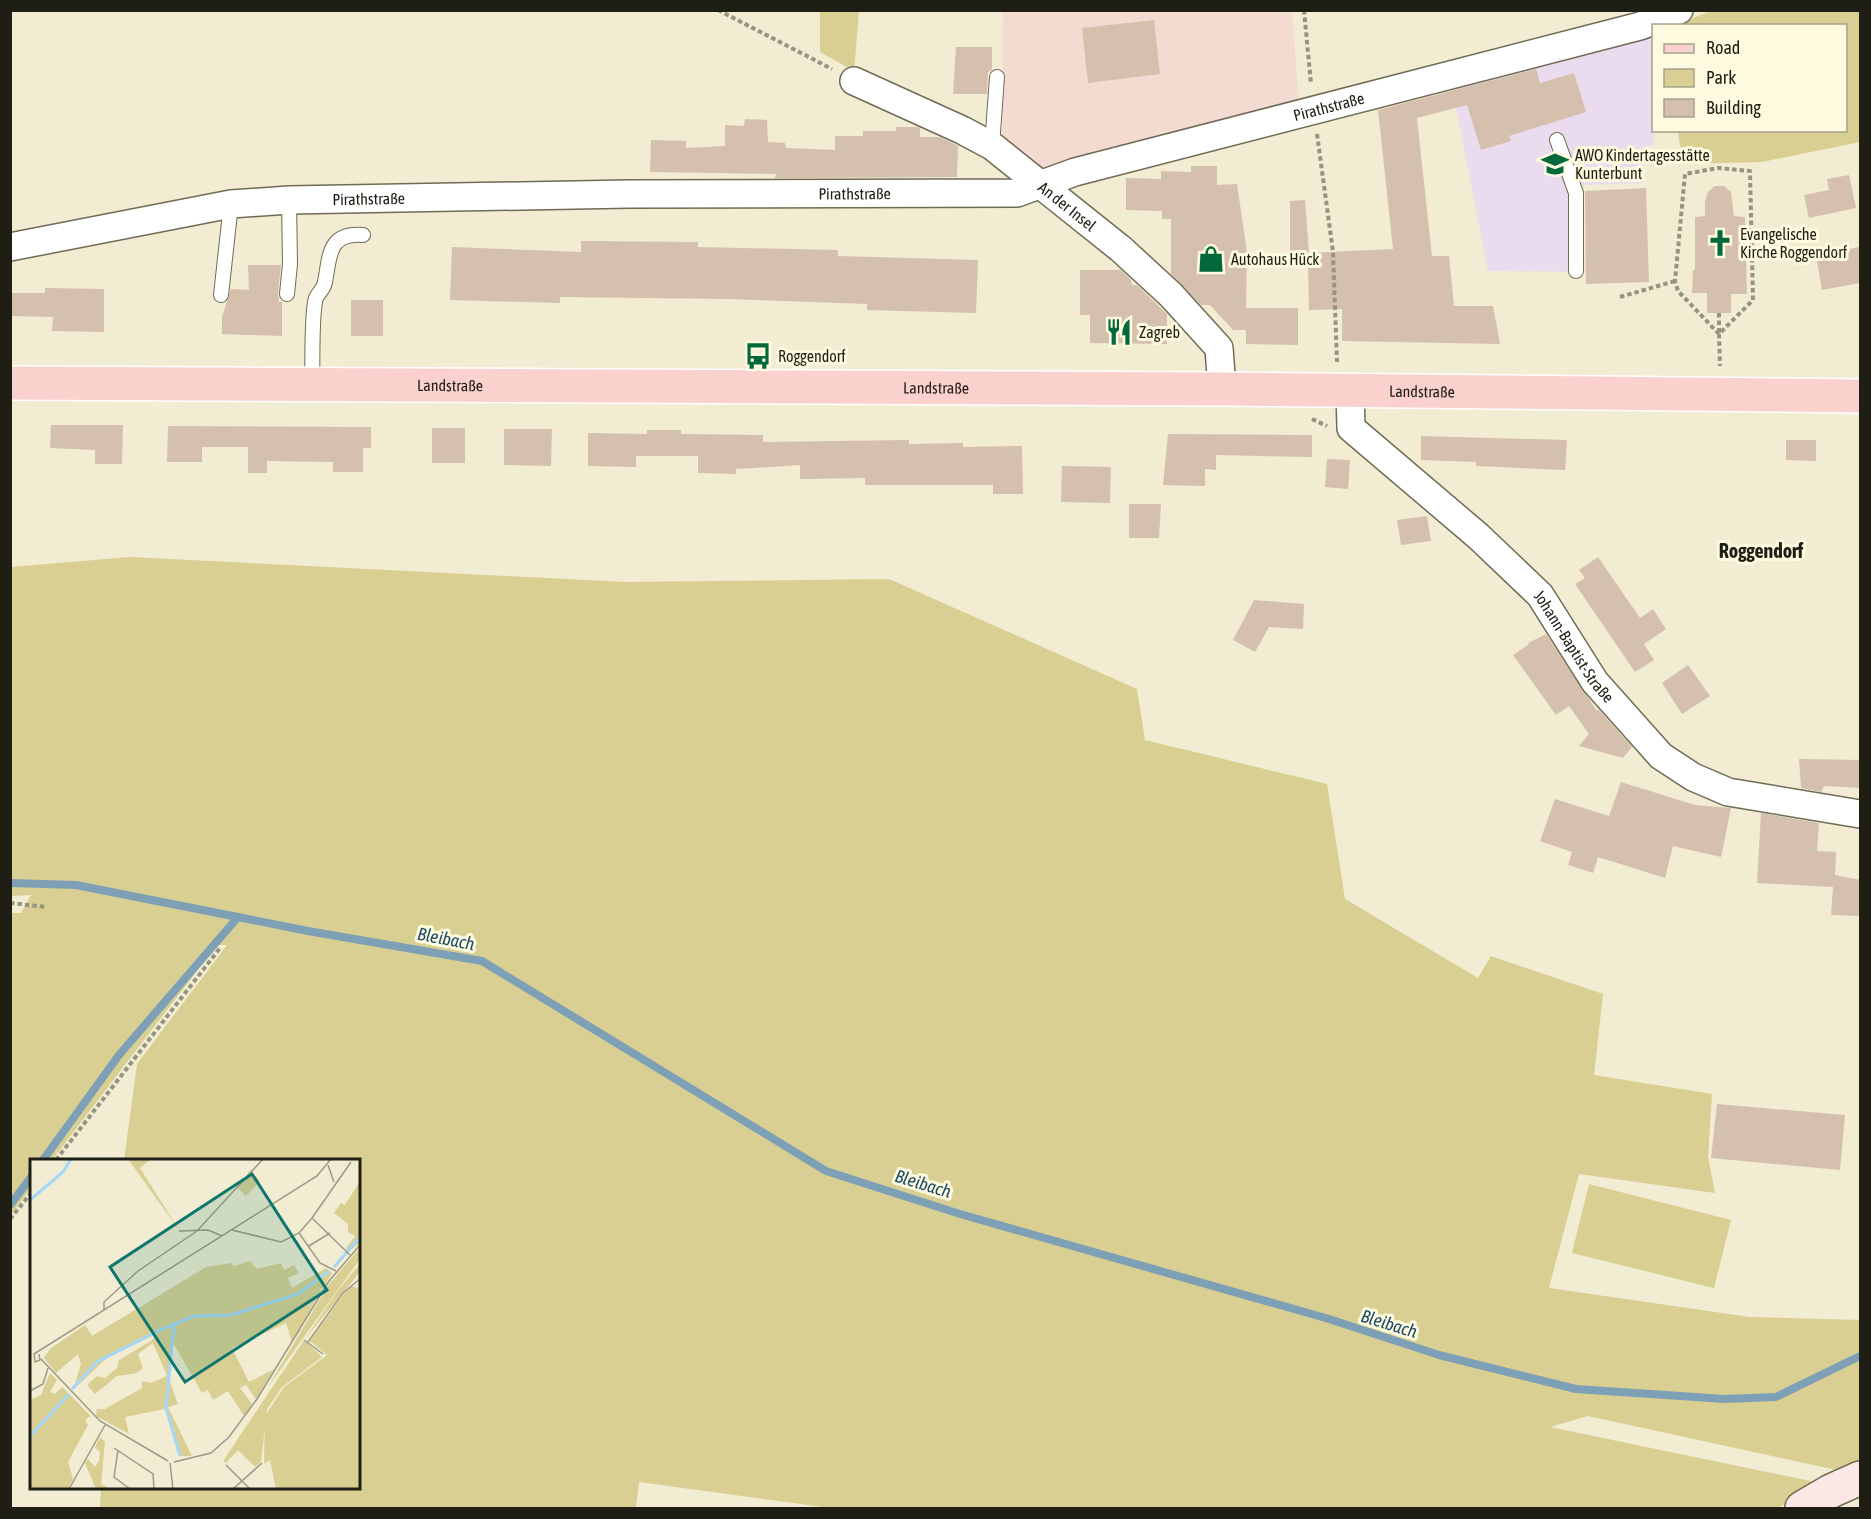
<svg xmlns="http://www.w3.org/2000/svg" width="1871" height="1519" font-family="'Asap Condensed',sans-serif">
<rect width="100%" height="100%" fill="#f1ecd2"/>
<polygon fill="#f4dbd2" points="1003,11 1292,11 1299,104 1042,172 1002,144"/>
<polygon fill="#ebdbee" points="1652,33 1654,145 1644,146 1642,183 1580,185 1585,272 1488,271 1452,86"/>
<g fill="#dacf92">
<polygon points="820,11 859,11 854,71 820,52"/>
<polygon points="1711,11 1860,11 1860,142 1762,162 1683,164 1678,132 1659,131 1846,130 1846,26 1675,25"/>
<polygon points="130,557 625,582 889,579 1137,689 1145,740 1327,784 1345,899 1478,978 1491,956 1603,994 1594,1075 1712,1094 1708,1157 1715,1193 1579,1174 1549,1288 1750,1317 1860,1320 1860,1462 1841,1471 1588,1416 1550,1427 1825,1484 1777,1508 830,1508 639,1482 636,1508 100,1508 101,1488 358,1488 358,1160 124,1160 137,1064 227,945 217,945 52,1160 32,1160 31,1188 11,1215 11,913 21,913 31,895 11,896 11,567"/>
<polygon points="1589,1184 1731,1220 1714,1288 1572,1253"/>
</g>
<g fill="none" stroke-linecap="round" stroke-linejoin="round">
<g stroke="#7da0b6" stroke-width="8">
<polyline points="10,883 76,885 308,931 482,961 826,1171 960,1214 1329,1319 1439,1355 1576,1389 1725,1399 1776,1397 1860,1356"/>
<polyline points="43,1160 119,1055 238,917"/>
<polyline points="10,1205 32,1176"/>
</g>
</g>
<g fill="#d4c0ad">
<polygon points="1154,20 1160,74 1088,83 1082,28"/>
<polygon points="956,47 992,47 992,70 988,72 987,94 953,94"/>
<polygon points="1536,69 1540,83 1574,73 1586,112 1509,136 1511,141 1481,150 1467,105 1417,118 1432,256 1449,256 1454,306 1493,306 1500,344 1342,341 1342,309 1309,310 1308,258 1290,258 1290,201 1305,200 1309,253 1393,249 1378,110"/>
<polygon points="745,119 767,120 768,142 785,143 786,148 835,150 835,136 863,136 863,131 896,131 896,127 917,127 920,128 920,137 940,137 958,146 957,177 784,178 775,178 776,174 650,172 651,140 686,141 686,148 725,146 725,125 744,126"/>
<polygon points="1191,166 1217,166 1217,185 1237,184 1247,252 1246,308 1298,308 1298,345 1246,344 1246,330 1233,330 1210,305 1201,305 1171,274 1171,219 1162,219 1162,211 1126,210 1126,178 1161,179 1161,171 1191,172"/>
<polygon points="1849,175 1856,208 1809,218 1804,195 1829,190 1827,179"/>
<polygon points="1715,186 1724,186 1731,192 1734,216 1745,217 1747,294 1731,294 1731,313 1707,313 1707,293 1692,293 1693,270 1695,270 1695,217 1705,216 1705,201 1708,192"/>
<polygon points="1646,188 1649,282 1586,284 1585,191"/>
<polygon points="581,241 698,242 698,247 838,250 838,256 978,260 976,313 867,310 867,304 727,299 560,297 560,303 450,300 452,247 581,252"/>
<polygon points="1860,247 1860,283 1822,290 1816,255"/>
<polygon points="248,265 281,265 278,293 279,302 282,302 282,336 222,334 222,317 231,289 249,290"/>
<polygon points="1080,270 1121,270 1131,280 1132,285 1137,285 1167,314 1167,344 1090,343 1090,315 1080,315"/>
<polygon points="45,288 104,289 104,332 52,331 53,317 10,316 10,293 45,293"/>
<rect x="351" y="300" width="32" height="36"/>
<polygon points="51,425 123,425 122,464 95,464 95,450 50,448"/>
<polygon points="168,426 371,427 371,448 363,448 363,472 333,472 333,462 267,461 267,473 248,473 248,447 202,447 202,462 167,462"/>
<rect x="432" y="428" width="33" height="35"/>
<polygon points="504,429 552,429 551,466 504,465"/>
<polygon points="647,430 681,430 681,434 763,435 763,442 909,440 909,444 963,443 963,447 1022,446 1023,494 993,494 993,485 865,485 865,478 800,479 800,465 736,469 736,474 698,473 698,456 636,456 636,467 588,466 588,433 647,434"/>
<polygon points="1168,434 1312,435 1312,457 1216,455 1216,470 1205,469 1205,486 1163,485"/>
<polygon points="1421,436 1567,440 1565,470 1476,466 1476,462 1421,460"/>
<polygon points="1786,440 1816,440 1816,461 1786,460"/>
<polygon points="1327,459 1350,460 1348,489 1325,487"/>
<polygon points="1062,466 1111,467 1110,503 1061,502"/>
<polygon points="1129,504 1161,504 1159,538 1129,538"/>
<polygon points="1427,516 1431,541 1401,545 1397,520"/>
<polygon points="1598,557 1640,618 1653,609 1666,629 1644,644 1654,660 1635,672 1575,584 1585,578 1579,570"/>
<polygon points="1254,600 1304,604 1303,629 1269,627 1255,652 1233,640"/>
<polygon points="1546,634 1597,711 1598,709 1632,747 1623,758 1579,746 1589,734 1569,706 1556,715 1513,655 1529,644 1528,643"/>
<polygon points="1688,665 1710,696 1682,714 1662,683"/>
<polygon points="1799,759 1860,760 1860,788 1824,786 1821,792 1801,788"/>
<polygon points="1621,782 1695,805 1731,808 1721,857 1673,846 1665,878 1598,857 1593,873 1568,865 1572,852 1540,841 1555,799 1609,816"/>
<polygon points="1761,813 1819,823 1817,851 1836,852 1835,875 1860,880 1860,916 1831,915 1833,887 1757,883"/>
<polygon points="1717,1104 1845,1115 1840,1170 1711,1158"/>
</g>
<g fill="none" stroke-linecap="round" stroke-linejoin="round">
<defs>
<g id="lane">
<polyline points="1557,140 1576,193 1576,271"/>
<polyline points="992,146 997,77"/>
<polyline points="287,294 290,264 289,200"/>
<polyline points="221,295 231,204"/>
<path d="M312,384C313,365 311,313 316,298C318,293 324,289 325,282C330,258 327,232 363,235"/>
</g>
<g id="street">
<path id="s1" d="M854,81L962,130L992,146L1121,249L1171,295L1219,348L1222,389"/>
<path id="s2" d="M10,247L231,204L289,200L629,194L1017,193L1075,172L1640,26L1679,10"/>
<path id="s3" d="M1350,391L1351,428L1478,536L1540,595L1595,682L1661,756L1693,777L1728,792L1860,814"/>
</g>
<polyline id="secondary" points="1802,1508 1831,1491 1860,1478"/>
<g id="primary">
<path id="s4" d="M10,383L1222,389L1860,396"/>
</g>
</defs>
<use href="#lane" stroke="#706b55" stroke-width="16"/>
<use href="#street" stroke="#706b55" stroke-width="30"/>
<use href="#secondary" stroke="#706b55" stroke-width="36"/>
<use href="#primary" stroke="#fff" stroke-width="36"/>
<g stroke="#96937f" stroke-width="4" stroke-dasharray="4.5 3" stroke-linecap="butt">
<polyline points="718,10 832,69"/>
<polyline points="1304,10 1311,84"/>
<polyline points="1317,134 1333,252 1337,362"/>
<polyline points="1620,297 1675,281"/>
<polyline points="1719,313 1719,333"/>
<polyline points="1719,334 1678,291 1675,281 1685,174 1718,168 1750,171 1753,300 1719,334 1720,366"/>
<polyline points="1312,419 1327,426"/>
<polyline points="10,903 46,907"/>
<polyline points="56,1160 220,948"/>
<polyline points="10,1219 32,1192"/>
</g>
<use href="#lane" stroke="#fff" stroke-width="14"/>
<use href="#street" stroke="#fff" stroke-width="27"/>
<use href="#secondary" stroke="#fde8e7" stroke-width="33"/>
<use href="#primary" stroke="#fbd1ce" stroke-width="33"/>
</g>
<defs>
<symbol id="school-bare" viewBox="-9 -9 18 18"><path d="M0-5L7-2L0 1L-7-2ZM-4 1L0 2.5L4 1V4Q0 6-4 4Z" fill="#04683d" stroke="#fefadf" stroke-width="2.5" paint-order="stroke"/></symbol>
<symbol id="church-bare" viewBox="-9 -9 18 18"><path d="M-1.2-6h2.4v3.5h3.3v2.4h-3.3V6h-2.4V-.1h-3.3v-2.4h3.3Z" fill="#04683d" stroke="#fefadf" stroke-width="2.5" paint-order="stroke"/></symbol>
<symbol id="shop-bare" viewBox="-9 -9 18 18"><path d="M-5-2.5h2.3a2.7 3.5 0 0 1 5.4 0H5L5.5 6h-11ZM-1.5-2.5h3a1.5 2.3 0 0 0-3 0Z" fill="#04683d" stroke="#fefadf" stroke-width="2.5" paint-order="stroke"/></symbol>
<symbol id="restaurant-bare" viewBox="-9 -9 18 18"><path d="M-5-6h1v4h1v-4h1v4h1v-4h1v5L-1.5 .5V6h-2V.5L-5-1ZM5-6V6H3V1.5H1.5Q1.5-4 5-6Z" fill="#04683d" stroke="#fefadf" stroke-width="2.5" paint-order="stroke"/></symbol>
<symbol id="bus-bare" viewBox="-9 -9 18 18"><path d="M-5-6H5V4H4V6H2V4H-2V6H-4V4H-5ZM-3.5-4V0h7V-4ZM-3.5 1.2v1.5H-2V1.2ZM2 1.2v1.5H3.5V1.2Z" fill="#04683d" stroke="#fefadf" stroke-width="2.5" paint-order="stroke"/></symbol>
</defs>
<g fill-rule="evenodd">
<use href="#school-bare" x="1536" y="145" width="38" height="38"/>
<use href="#church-bare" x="1701" y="224" width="38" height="38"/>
<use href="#shop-bare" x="1192" y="240" width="38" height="38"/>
<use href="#restaurant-bare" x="1100" y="313" width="38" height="38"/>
<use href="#bus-bare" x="739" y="337" width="38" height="38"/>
</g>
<g text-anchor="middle" stroke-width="6" stroke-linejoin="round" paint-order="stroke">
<g font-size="16" fill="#1f1e14" stroke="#fefadf">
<text dy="6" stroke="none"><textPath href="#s2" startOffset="1335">Pirathstraße</textPath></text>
<text dy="6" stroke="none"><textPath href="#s2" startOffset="849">Pirathstraße</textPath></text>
<text dy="6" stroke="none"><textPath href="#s2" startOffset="363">Pirathstraße</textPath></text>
<text dy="6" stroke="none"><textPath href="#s1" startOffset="249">An der Insel</textPath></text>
<text dy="6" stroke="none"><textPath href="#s4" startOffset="440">Landstraße</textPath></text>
<text dy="6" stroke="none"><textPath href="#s4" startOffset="926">Landstraße</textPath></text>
<text dy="6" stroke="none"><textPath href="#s4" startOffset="1412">Landstraße</textPath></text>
<text dy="6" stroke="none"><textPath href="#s3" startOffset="351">Johann-Baptist-Straße</textPath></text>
</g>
<g font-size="16" fill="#1f1e14" stroke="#fefadf" text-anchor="start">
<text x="1575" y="161">AWO Kindertagesstätte<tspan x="1575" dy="18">Kunterbunt</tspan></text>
<text x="1740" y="240">Evangelische<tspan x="1740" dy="18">Kirche Roggendorf</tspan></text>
<text x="1231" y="265">Autohaus Hück</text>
<text x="1139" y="338">Zagreb</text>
<text x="778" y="362">Roggendorf</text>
</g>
<g font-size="18" font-style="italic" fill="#1b4b6a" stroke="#fefadf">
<text transform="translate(446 939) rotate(11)" y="6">Bleibach</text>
<text transform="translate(923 1184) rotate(17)" y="6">Bleibach</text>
<text transform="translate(1389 1324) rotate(17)" y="6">Bleibach</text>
</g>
<g font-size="20" font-weight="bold" fill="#1f1e14" stroke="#fefadf">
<text x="1761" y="558">Roggendorf</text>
</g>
</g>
<g transform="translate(30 1159)">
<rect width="330" height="330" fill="#f1ecd2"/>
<path d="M98,0H121L110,9L149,71ZM220,11L230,22L216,37L208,29ZM330,22V84L319,92L316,89L325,77L318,73V65L304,54L311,44L315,46ZM330,89V100L238,228L299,125ZM220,102L227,110L251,104L254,111L264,106L269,114L258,119L262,129L296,109L302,114L293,129L269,138L292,130L262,183L256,164L202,189L219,223L244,210L226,240L216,226L210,229L222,245L214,257L198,232L183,241L178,231L172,234L142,182L139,220L148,245L138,248L162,297H149L135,250L95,258L99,275L66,257L67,250H75L105,233L112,229V222L121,224L137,217L123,184L108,195L113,209L107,214L87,217L65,235L57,226L67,217L75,219L87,209L89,201L121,182L127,175L78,198L43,231L51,205L48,195L26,214L14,199L20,190L55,166L62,177L176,108L201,104L204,107ZM330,105V113L275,180L309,130ZM320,127L330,129V330H246L240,301L234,305L235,257L254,228L297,196L280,182ZM274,181L292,198L252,228L237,250L231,303L225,308L208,291L196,304L193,302ZM20,214L27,221L20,233L25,235L32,228L61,257L55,261L58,266L38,303L43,320L38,330H0V241L11,236ZM70,278L75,283L71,325L81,330H66L55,304L58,300L65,308L69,302L70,293L65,288Z" fill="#dacf92"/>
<path fill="none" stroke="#a5d7fc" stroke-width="3" d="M0,41L33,13L41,0M304,108L330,78M144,166L136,249L150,297M42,230L67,203L130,171L164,157L201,156L268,135L299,112M0,277L39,235"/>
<path fill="none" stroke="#9d9a86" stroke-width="1.5" d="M298,6L304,23M282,59L321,3M202,71L251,83L269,74L282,59L320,96M149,72L178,71L192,77M269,74L290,104L306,112M279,87L300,74M74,152V143L108,112L167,72L233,0M274,181L293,195M278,183L313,134L330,120M9,195L10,201L5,203L4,195L287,17L301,0M11,200L70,262L138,302M0,232L13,225L18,209M84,289L123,315L124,330M88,291L84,318L100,330M144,303L181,294L199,278L227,240L299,122L330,86M140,304L143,330M196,306L220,330M39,330L75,266M203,330L232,304"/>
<path fill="#0f766e" fill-opacity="0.15" stroke="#0f766e" stroke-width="3" d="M222,15L297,131L155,223L80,108Z"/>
<rect width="330" height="330" fill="none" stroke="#1f1e14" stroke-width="3"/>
</g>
<rect width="1871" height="1519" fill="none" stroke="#1f1e14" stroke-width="24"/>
<rect x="1652" y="24" width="195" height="108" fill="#fefadf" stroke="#a5a28e" stroke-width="1.5"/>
<rect x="1664" y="44" width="30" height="9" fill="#fbd1ce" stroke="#a5a28e" stroke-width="1.5"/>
<text x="1706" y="54" font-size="18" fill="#1f1e14">Road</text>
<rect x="1664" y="69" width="30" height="18" fill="#dacf92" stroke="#a5a28e" stroke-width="1.5"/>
<text x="1706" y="84" font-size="18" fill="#1f1e14">Park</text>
<rect x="1664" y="99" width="30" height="18" fill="#d4c0ad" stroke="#a5a28e" stroke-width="1.5"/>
<text x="1706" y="114" font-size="18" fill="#1f1e14">Building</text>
</svg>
